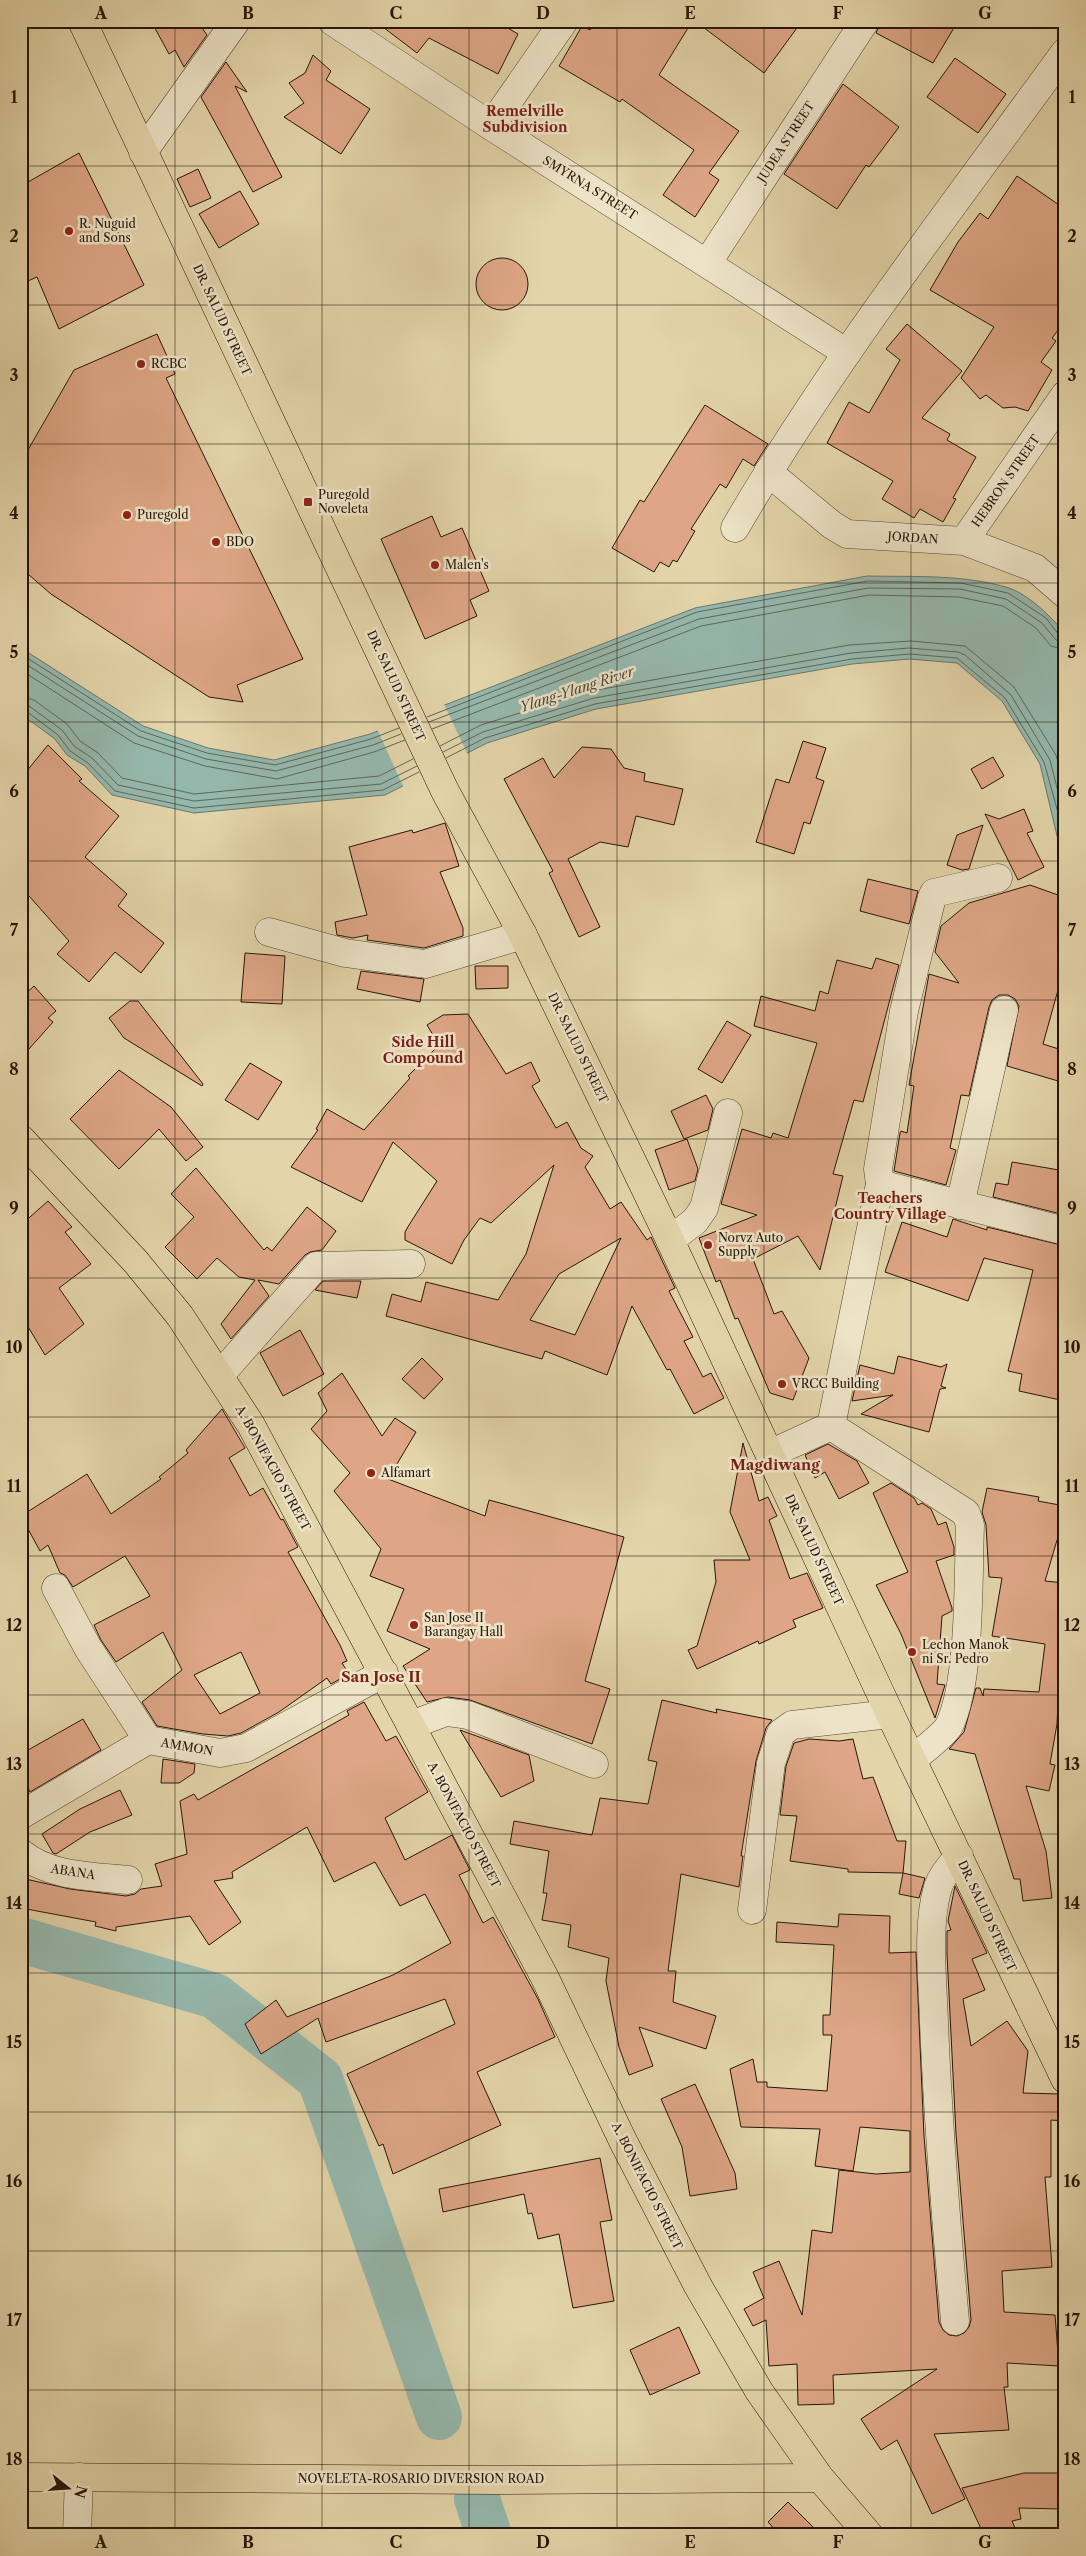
<svg xmlns="http://www.w3.org/2000/svg" width="1086" height="2556" font-family="'Libre Caslon Text',serif">
<rect width="100%" height="100%" fill="#e3d4a9"/>
<filter id="stains"><feTurbulence type="fractalNoise" baseFrequency=".004" numOctaves="4"/><feColorMatrix values="0 0 0 0 .2 0 0 0 0 .09 0 0 0 0 .02 0 0 0 .5 -.17"/></filter>
<radialGradient id="worn" r=".72"><stop offset=".6" stop-color="#630" stop-opacity="0"/><stop offset="1" stop-color="#630" stop-opacity=".3"/></radialGradient>
<g fill="#95b8ad" stroke="#69776b">
<path d="M867,576C914,577 963,574 1009,588C1029,595 1052,617 1065,634V844L1058,840L1040,764L1002,701L957,663L910,659L852,664L596,709L487,743L385,795L194,813L112,795L85,766L67,755L55,739L21,714V648L143,726L208,748L274,760L370,734L695,608Z"/>
<polygon points="1065,1800 1065,1920 1058,1905 1059,1820"/>
</g>
<polygon fill="#e3d4a9" points="443,702 468,755 404,788 377,729"/>
<g fill="none" stroke-linecap="round" stroke-linejoin="round">
<g stroke="#5e665a" stroke-width="1">
<polyline points="21,654 141,731 207,753 275,765 371,739 399,728"/>
<polyline points="21,661 138,736 206,759 276,771 373,745 401,734"/>
<polyline points="21,670 134,743 205,766 277,779 374,752 405,740"/>
<polyline points="21,696 34,700 67,724 80,741 98,753 122,778 194,794 379,776 413,759"/>
<polyline points="21,704 29,706 62,730 74,746 92,758 118,785 194,801 381,784 417,766"/>
<polyline points="21,710 26,711 58,735 70,751 88,763 115,791 194,808 383,790 419,772"/>
<polyline points="427,717 697,612 868,581 961,583 1008,593 1046,618 1059,635 1065,636"/>
<polyline points="429,722 699,619 868,588 960,589 1006,599 1042,623 1056,640 1065,642"/>
<polyline points="432,729 701,626 869,595 959,597 1003,606 1036,628 1051,646 1065,650"/>
<polyline points="440,746 481,725 591,691 849,645 911,641 965,646 1014,687 1056,755 1065,788"/>
<polyline points="443,752 483,732 594,698 851,653 909,648 958,652 965,655 1011,695 1050,760 1065,820"/>
<polyline points="446,758 485,738 595,704 852,659 910,654 957,658 1005,698 1044,762 1065,838"/>
<polyline points="1065,1819 1063,1903 1065,1908"/>
</g>
<g stroke="#95b8ad" stroke-width="46">
<polyline points="21,1940 215,1996 320,2079 439,2417"/>
<polyline points="477,2499 489,2535"/>
</g>
</g>
<g fill="#dea686" stroke="#271508" fill-rule="evenodd">
<polygon points="151,21 197,21 207,35 184,67 175,50 169,54"/>
<polygon points="375,21 496,21 518,34 498,74 429,38 417,53"/>
<polygon points="596,21 678,21 688,28 659,75 739,131 709,173 719,180 695,217 663,195 694,150 622,99 620,102 559,66 582,26 590,30"/>
<polygon points="695,21 802,21 764,73"/>
<polygon points="881,21 958,21 933,63 876,33"/>
<polygon points="313,55 331,71 326,80 370,109 341,154 284,117 304,103 289,83 305,73"/>
<polygon points="955,58 1006,94 978,133 927,97"/>
<polygon points="226,62 247,92 235,86 282,177 253,192 201,97"/>
<polygon points="843,84 899,127 869,167 866,165 837,209 784,174"/>
<polygon points="79,153 144,285 59,329 37,277 21,284 21,186"/>
<polygon points="198,169 211,198 190,207 177,179"/>
<polygon points="1017,176 1065,209 1065,321 1052,338 1056,341 1041,362 1052,370 1028,411 1015,407 1003,408 986,395 980,399 961,378 994,327 930,290 958,242 980,213 988,219"/>
<polygon points="240,191 259,224 219,248 199,214"/>
<circle cx="502" cy="284" r="26"/>
<polygon points="907,324 962,371 922,418 950,434 947,440 976,457 953,498 956,499 943,522 920,509 914,518 882,499 893,481 827,443 849,402 869,413 900,360 886,349"/>
<polygon points="157,334 175,374 166,378 303,659 237,685 243,702 209,697 51,594 21,568 21,462 74,370"/>
<polygon points="705,405 768,444 754,466 743,459 726,488 720,484 691,529 695,531 677,562 673,560 669,567 660,562 654,572 612,548 640,500 644,502"/>
<polygon points="432,516 441,537 462,528 489,591 470,600 477,616 425,639 381,539"/>
<polygon points="803,741 826,748 816,778 824,781 810,824 804,822 794,854 756,842 776,779 789,783"/>
<polygon points="48,745 82,779 79,781 119,816 85,857 127,894 118,906 164,943 141,973 115,952 89,982 57,954 69,941 21,887 21,778"/>
<polygon points="582,747 611,749 624,768 645,773 644,781 683,789 674,825 636,816 628,847 600,842 568,859 600,927 579,937 549,873 553,871 504,779 543,758 554,778"/>
<polygon points="993,757 1004,776 982,789 971,769"/>
<polygon points="1024,809 1033,831 1027,833 1044,867 1018,880 985,814 999,819"/>
<polygon points="445,823 459,866 440,872 463,928 463,936 424,948 367,940 368,935 353,938 337,935 335,922 367,915 349,847 412,830 413,833"/>
<polygon points="983,825 969,869 962,870 947,865 957,835"/>
<polygon points="868,879 918,891 909,924 860,911"/>
<polygon points="1030,885 1058,895 1065,908 1065,993 1058,990 1043,1044 1065,1051 1065,1083 1007,1066 1019,1006 1015,999 1008,995 999,995 992,1000 989,1007 969,1096 961,1095 950,1148 956,1150 946,1185 894,1171 900,1133 901,1131 907,1133 914,1086 909,1085 929,974 959,983 935,952 941,926 969,903"/>
<polygon points="245,953 285,956 282,1004 241,1002"/>
<polygon points="876,958 899,965 863,1102 854,1100 833,1174 843,1176 820,1270 798,1236 753,1259 774,1314 782,1311 809,1358 793,1400 770,1393 738,1318 735,1319 720,1280 716,1282 699,1238 757,1215 721,1204 742,1129 771,1138 773,1133 788,1138 817,1043 754,1026 761,996 815,1011 820,991 828,994 837,960 872,969"/>
<polygon points="475,966 508,966 508,988 476,989"/>
<polygon points="361,971 424,979 420,1002 357,989"/>
<polygon points="34,986 56,1011 48,1018 53,1022 21,1058 21,998"/>
<polygon points="130,1001 138,1001 203,1084 202,1086 124,1038 109,1018"/>
<path d="M468,1014L506,1074L531,1062L540,1081L532,1086L556,1128L567,1122L581,1148L593,1156L585,1167L610,1209L621,1202L647,1240L651,1237L675,1288L669,1291L693,1337L684,1341L703,1377L711,1373L724,1398L694,1414L670,1369L667,1370L632,1306L607,1375L545,1351L542,1359L386,1316L392,1294L421,1302L426,1282L498,1300L526,1254L554,1165L491,1223L480,1218L464,1240L452,1264L405,1240V1232L409,1225L437,1181L393,1142L362,1202L291,1167L318,1130L316,1129L327,1109L364,1130L410,1078L408,1076L439,1045L427,1025L443,1015ZM621,1238L575,1335L530,1320L559,1274Z"/>
<polygon points="727,1021 751,1035 722,1083 698,1069"/>
<polygon points="250,1063 282,1082 258,1120 225,1100"/>
<polygon points="119,1070 171,1107 203,1147 186,1161 159,1129 119,1169 70,1119"/>
<polygon points="706,1095 713,1109 708,1130 684,1139 671,1111"/>
<polygon points="687,1139 698,1169 695,1181 669,1190 655,1150"/>
<polygon points="1012,1162 1065,1171 1065,1215 993,1197 996,1183 1008,1185"/>
<polygon points="196,1168 264,1250 267,1247 272,1251 307,1207 336,1231 322,1250 310,1252 305,1255 279,1284 258,1280 269,1296 231,1339 221,1324 255,1280 239,1277 217,1258 197,1279 165,1247 194,1217 171,1194"/>
<polygon points="48,1201 72,1227 65,1232 91,1264 59,1288 84,1324 45,1355 21,1315 21,1225"/>
<polygon points="953,1219 987,1230 987,1227 1065,1246 1065,1401 1019,1391 1022,1374 1008,1371 1033,1270 984,1258 968,1301 885,1272 902,1222 947,1237"/>
<polygon points="323,1281 361,1281 357,1298 315,1290"/>
<polygon points="300,1330 324,1374 283,1396 260,1353"/>
<polygon points="898,1356 941,1367 947,1364 941,1386 946,1388 940,1389 929,1432 861,1414 893,1395 852,1401 860,1365 894,1374"/>
<polygon points="422,1358 443,1379 424,1399 402,1379"/>
<polygon points="342,1373 382,1436 395,1418 416,1432 388,1479 485,1516 489,1500 624,1537 585,1681 610,1689 592,1744 470,1700 448,1697 427,1702 403,1666 430,1649 387,1631 404,1589 370,1576 381,1549 334,1491 350,1473 311,1429 327,1411 318,1393"/>
<path d="M222,1409L245,1448L229,1458L250,1496L263,1488L281,1520L283,1519L298,1547L288,1552L340,1645L347,1661L342,1663L349,1674L331,1684L327,1678L279,1712L241,1733L228,1736L203,1734L157,1726L142,1702L182,1670L163,1632L116,1662L101,1640L94,1625L150,1596L125,1556L73,1587L65,1575L60,1573L48,1545L40,1551L21,1516L87,1474L111,1514L161,1479L159,1477L188,1453L186,1450ZM241,1652L260,1693L220,1714L194,1675Z"/>
<polygon points="743,1443 759,1501 768,1497 777,1516 769,1520 790,1579 807,1573 823,1608 793,1620 796,1627 759,1644 758,1641 697,1669 688,1650 697,1646 716,1582 714,1560 750,1560 730,1512"/>
<polygon points="828,1444 857,1461 869,1483 839,1499 825,1472 815,1478 805,1455"/>
<polygon points="891,1483 914,1498 918,1505 922,1503 931,1509 938,1525 946,1522 954,1547 954,1555 936,1561 952,1608 952,1611 942,1616 937,1684 945,1685 935,1718 901,1634 876,1585 908,1572 873,1493"/>
<polygon points="987,1488 1039,1497 1038,1501 1065,1506 1065,1542 1057,1540 1045,1581 1065,1583 1065,1662 1060,1661 1057,1724 1050,1764 1055,1765 1049,1791 1026,1786 1046,1851 1052,1898 1023,1901 1020,1879 1014,1879 975,1754 949,1749 964,1732 976,1688 980,1688 983,1696 984,1689 1039,1692 1045,1644 992,1636 1002,1578 989,1577 986,1525 982,1512"/>
<polygon points="662,1700 717,1713 716,1709 772,1720 766,1728 756,1761 741,1856 743,1856 739,1887 681,1874 668,1971 676,1971 673,2002 716,2016 706,2049 639,2027 653,2066 629,2075 619,2047 606,1981 609,1958 568,1947 571,1925 542,1920 547,1893 543,1893 549,1851 510,1844 514,1821 592,1835 600,1798 648,1804 657,1762 648,1760"/>
<polygon points="364,1702 386,1741 396,1736 428,1792 385,1818 405,1860 452,1835 470,1870 459,1875 483,1923 493,1917 538,1999 555,2037 477,2072 501,2125 393,2174 383,2144 379,2146 347,2074 455,2024 445,1999 326,2042 318,2018 261,2054 245,2024 276,2000 287,2017 393,1975 451,1943 425,1894 400,1906 375,1862 334,1882 307,1827 232,1872 233,1878 214,1881 241,1922 209,1945 190,1916 116,1927 116,1931 95,1926 96,1922 21,1908 21,1878 70,1889 126,1896 135,1894 141,1889 162,1886 155,1864 187,1854 180,1801 194,1794 198,1800 349,1715 347,1711"/>
<polygon points="83,1719 101,1750 30,1792 21,1771 21,1754"/>
<polygon points="460,1730 529,1755 534,1781 501,1797"/>
<polygon points="809,1739 839,1741 853,1739 863,1779 873,1777 897,1841 906,1841 903,1873 848,1872 848,1869 790,1861 797,1816 780,1815 786,1766 794,1743"/>
<polygon points="163,1759 195,1764 194,1773 179,1783 161,1783"/>
<polygon points="120,1790 132,1815 90,1832 56,1854 53,1853 42,1834 80,1809"/>
<polygon points="903,1873 925,1878 919,1898 899,1894"/>
<polygon points="955,1886 987,1953 972,1959 985,1990 963,1999 971,2046 1007,2021 1028,2051 1023,2093 1061,2094 1065,2121 1051,2120 1051,2177 1045,2177 1052,2267 1002,2271 1004,2312 1055,2315 1059,2366 1007,2363 1008,2387 1004,2387 1009,2430 934,2434 965,2499 932,2514 897,2440 881,2450 861,2419 937,2369 833,2375 834,2404 798,2405 797,2364 769,2366 766,2320 753,2326 744,2309 764,2298 753,2272 779,2261 802,2315 812,2230 832,2233 839,2170 876,2174 910,2172 910,2131 860,2127 853,2171 815,2166 820,2129 741,2127 730,2069 753,2059 757,2082 767,2082 767,2087 827,2091 832,2035 823,2035 823,2015 830,2015 834,1945 776,1942 777,1922 838,1927 839,1914 890,1916 889,1953 916,1952 924,2136 939,2322 943,2330 949,2335 957,2336 964,2333 969,2327 971,2320 956,2134 947,1954 947,1931 951,1930 948,1921"/>
<polygon points="695,2084 735,2173 737,2189 690,2196 682,2147 661,2099"/>
<polygon points="600,2158 612,2220 600,2222 614,2301 573,2308 559,2234 538,2239 532,2213 528,2214 524,2194 443,2212 439,2189"/>
<polygon points="679,2327 700,2373 650,2395 630,2350"/>
<polygon points="1024,2473 1063,2473 1062,2509 1019,2508 1021,2519 1012,2521 1018,2535 984,2535 962,2488"/>
<polygon points="788,2502 821,2535 780,2535 768,2522"/>
</g>
<g fill="none" stroke-linecap="round" stroke-linejoin="round">
<defs>
<g id="minor">
<polyline points="332,21 491,126 847,353"/>
<polyline points="491,126 564,21"/>
<polyline points="143,152 236,21"/>
<polyline points="708,262 865,21"/>
<polyline points="768,472 832,525 847,534 964,541 1035,568 1065,594"/>
<path d="M735,528C832,361 952,208 1065,52"/>
<polyline points="964,541 1065,395"/>
<polyline points="269,932 345,953 425,964 523,935"/>
<polyline points="880,1184 1065,1231"/>
<polyline points="960,1205 1004,1010"/>
<polyline points="670,1240 695,1221 704,1208 728,1113"/>
<polyline points="220,1375 316,1266 411,1264"/>
<path d="M831,1426L966,1513L970,1525C968,1577 971,1681 949,1726C943,1736 922,1751 912,1760"/>
<polyline points="770,1454 831,1426 880,1184 878,1169 904,1011 932,897 934,893 998,878"/>
<polyline points="56,1588 88,1648 148,1740"/>
<polyline points="411,1725 446,1712 468,1715 594,1764"/>
<polyline points="21,1815 148,1740 220,1753 246,1748 384,1673"/>
<path d="M21,1853C50,1877 92,1876 128,1880"/>
<polyline points="752,1910 771,1763 781,1733 792,1725 890,1714"/>
<path d="M955,2321C946,2222 938,2123 934,2023C933,1982 926,1927 938,1887C942,1875 951,1866 959,1856"/>
<polyline points="77,2535 79,2477"/>
</g>
<g id="major">
<polyline points="82,21 445,791 523,935 670,1240 890,1714 1065,2079"/>
<polyline points="21,1139 136,1262 180,1316 251,1425 545,1978 623,2141 698,2286 759,2391 820,2478 869,2535"/>
<polyline points="21,2477 493,2480 820,2478"/>
</g>
</defs>
<use href="#minor" stroke="#564530" stroke-width="29"/>
<use href="#major" stroke="#271508" stroke-width="29"/>
<use href="#minor" stroke="#ede3c7" stroke-width="28"/>
<use href="#major" stroke="#e3d4a9" stroke-width="28"/>
</g>
<path fill="none" stroke="#271508" stroke-width="1" stroke-opacity="0.55" d="M175,21V2535M322,21V2535M469,21V2535M617,21V2535M764,21V2535M911,21V2535M21,166H1065M21,305H1065M21,444H1065M21,583H1065M21,722H1065M21,861H1065M21,1000H1065M21,1139H1065M21,1278H1065M21,1417H1065M21,1556H1065M21,1695H1065M21,1834H1065M21,1973H1065M21,2112H1065M21,2251H1065M21,2390H1065"/>
<g fill="#8f2418" stroke="#ede3c7" stroke-width="2">
<circle cx="69" cy="231" r="5"/>
<circle cx="141" cy="364" r="5"/>
<rect x="303" y="497" width="10" height="10" rx="2.5"/>
<circle cx="127" cy="515" r="5"/>
<circle cx="216" cy="542" r="5"/>
<circle cx="435" cy="565" r="5"/>
<circle cx="708" cy="1245" r="5"/>
<circle cx="782" cy="1384" r="5"/>
<circle cx="371" cy="1473" r="5"/>
<circle cx="414" cy="1625" r="5"/>
<circle cx="912" cy="1652" r="5"/>
</g>
<g text-anchor="middle" stroke-width="5" stroke-linejoin="round" paint-order="stroke">
<g font-size="12" fill="#271508" stroke="#ede3c7">
<text transform="translate(786 142) rotate(-57)" y="4">JUDEA STREET</text>
<text transform="translate(590 188) rotate(32)" y="4">SMYRNA STREET</text>
<text transform="translate(222 320) rotate(65)" y="4">DR. SALUD STREET</text>
<text transform="translate(1006 481) rotate(-55)" y="4">HEBRON STREET</text>
<text transform="translate(913 538) rotate(4)" y="4">JORDAN</text>
<text transform="translate(396 686) rotate(65)" y="4">DR. SALUD STREET</text>
<text transform="translate(578 1048) rotate(64)" y="4">DR. SALUD STREET</text>
<text transform="translate(273 1468) rotate(61)" y="4">A. BONIFACIO STREET</text>
<text transform="translate(814 1550) rotate(65)" y="4">DR. SALUD STREET</text>
<text transform="translate(187 1747) rotate(10)" y="4">AMMON</text>
<text transform="translate(464 1825) rotate(62)" y="4">A. BONIFACIO STREET</text>
<text transform="translate(73 1872) rotate(9)" y="4">ABANA</text>
<text transform="translate(987 1916) rotate(65)" y="4">DR. SALUD STREET</text>
<text transform="translate(647 2186) rotate(63)" y="4">A. BONIFACIO STREET</text>
<text x="421" y="2483">NOVELETA-ROSARIO DIVERSION ROAD</text>
</g>
<g font-size="12" fill="#271508" stroke="#ede3c7" text-anchor="start">
<text x="79" y="228">R. Nuguid<tspan x="79" dy="14">and Sons</tspan></text>
<text x="151" y="368">RCBC</text>
<text x="318" y="499">Puregold<tspan x="318" dy="14">Noveleta</tspan></text>
<text x="137" y="519">Puregold</text>
<text x="226" y="546">BDO</text>
<text x="445" y="569">Malen's</text>
<text x="718" y="1242">Norvz Auto<tspan x="718" dy="14">Supply</tspan></text>
<text x="792" y="1388">VRCC Building</text>
<text x="381" y="1477">Alfamart</text>
<text x="424" y="1622">San Jose II<tspan x="424" dy="14">Barangay Hall</tspan></text>
<text x="922" y="1649">Lechon Manok<tspan x="922" dy="14">ni Sr. Pedro</tspan></text>
</g>
<g font-size="14" font-weight="bold" fill="#7a1f14" stroke="#ede3c7">
<text x="525" y="116">Remelville<tspan x="525" dy="16">Subdivision</tspan></text>
<text x="423" y="1047">Side Hill<tspan x="423" dy="16">Compound</tspan></text>
<text x="890" y="1203">Teachers<tspan x="890" dy="16">Country Village</tspan></text>
</g>
<g font-size="14" font-style="italic" fill="#4e4e42" stroke="#ede3c7">
<text transform="translate(577 689) rotate(-18)" y="5">Ylang-Ylang River</text>
</g>
<g font-size="15" font-weight="bold" fill="#7a1f14" stroke="#ede3c7">
<text x="775" y="1470">Magdiwang</text>
<text x="381" y="1682">San Jose II</text>
</g>
</g>
<rect width="1086" height="2556" fill="none" stroke="#e3d4a9" stroke-width="55"/>
<g transform="translate(68 2488) rotate(107)" stroke="#ede3c7" stroke-width="4" paint-order="stroke">
<path d="M0-4L9 19L0 12L-9 19Z" fill="#271508"/>
<text y="-8" font-size="14" font-weight="bold" text-anchor="middle" fill="#271508">N</text>
</g>
<rect x="28" y="28" width="1030" height="2500" fill="none" stroke="#271508" stroke-width="2"/>
<g font-size="16" text-anchor="middle" font-weight="bold" fill="#271508">
<text x="101" y="19">A</text>
<text x="248" y="19">B</text>
<text x="396" y="19">C</text>
<text x="543" y="19">D</text>
<text x="690" y="19">E</text>
<text x="838" y="19">F</text>
<text x="985" y="19">G</text>
<text x="14" y="103">1</text>
<text x="1072" y="103">1</text>
<text x="14" y="242">2</text>
<text x="1072" y="242">2</text>
<text x="14" y="381">3</text>
<text x="1072" y="381">3</text>
<text x="14" y="519">4</text>
<text x="1072" y="519">4</text>
<text x="14" y="658">5</text>
<text x="1072" y="658">5</text>
<text x="14" y="797">6</text>
<text x="1072" y="797">6</text>
<text x="14" y="936">7</text>
<text x="1072" y="936">7</text>
<text x="14" y="1075">8</text>
<text x="1072" y="1075">8</text>
<text x="14" y="1214">9</text>
<text x="1072" y="1214">9</text>
<text x="14" y="1353">10</text>
<text x="1072" y="1353">10</text>
<text x="14" y="1492">11</text>
<text x="1072" y="1492">11</text>
<text x="14" y="1631">12</text>
<text x="1072" y="1631">12</text>
<text x="14" y="1770">13</text>
<text x="1072" y="1770">13</text>
<text x="14" y="1909">14</text>
<text x="1072" y="1909">14</text>
<text x="14" y="2048">15</text>
<text x="1072" y="2048">15</text>
<text x="14" y="2187">16</text>
<text x="1072" y="2187">16</text>
<text x="14" y="2326">17</text>
<text x="1072" y="2326">17</text>
<text x="14" y="2465">18</text>
<text x="1072" y="2465">18</text>
<text x="101" y="2548">A</text>
<text x="248" y="2548">B</text>
<text x="396" y="2548">C</text>
<text x="543" y="2548">D</text>
<text x="690" y="2548">E</text>
<text x="838" y="2548">F</text>
<text x="985" y="2548">G</text>
</g>
<rect width="100%" height="100%" filter="url(#stains)"/>
<rect width="100%" height="100%" fill="url(#worn)"/>
</svg>
